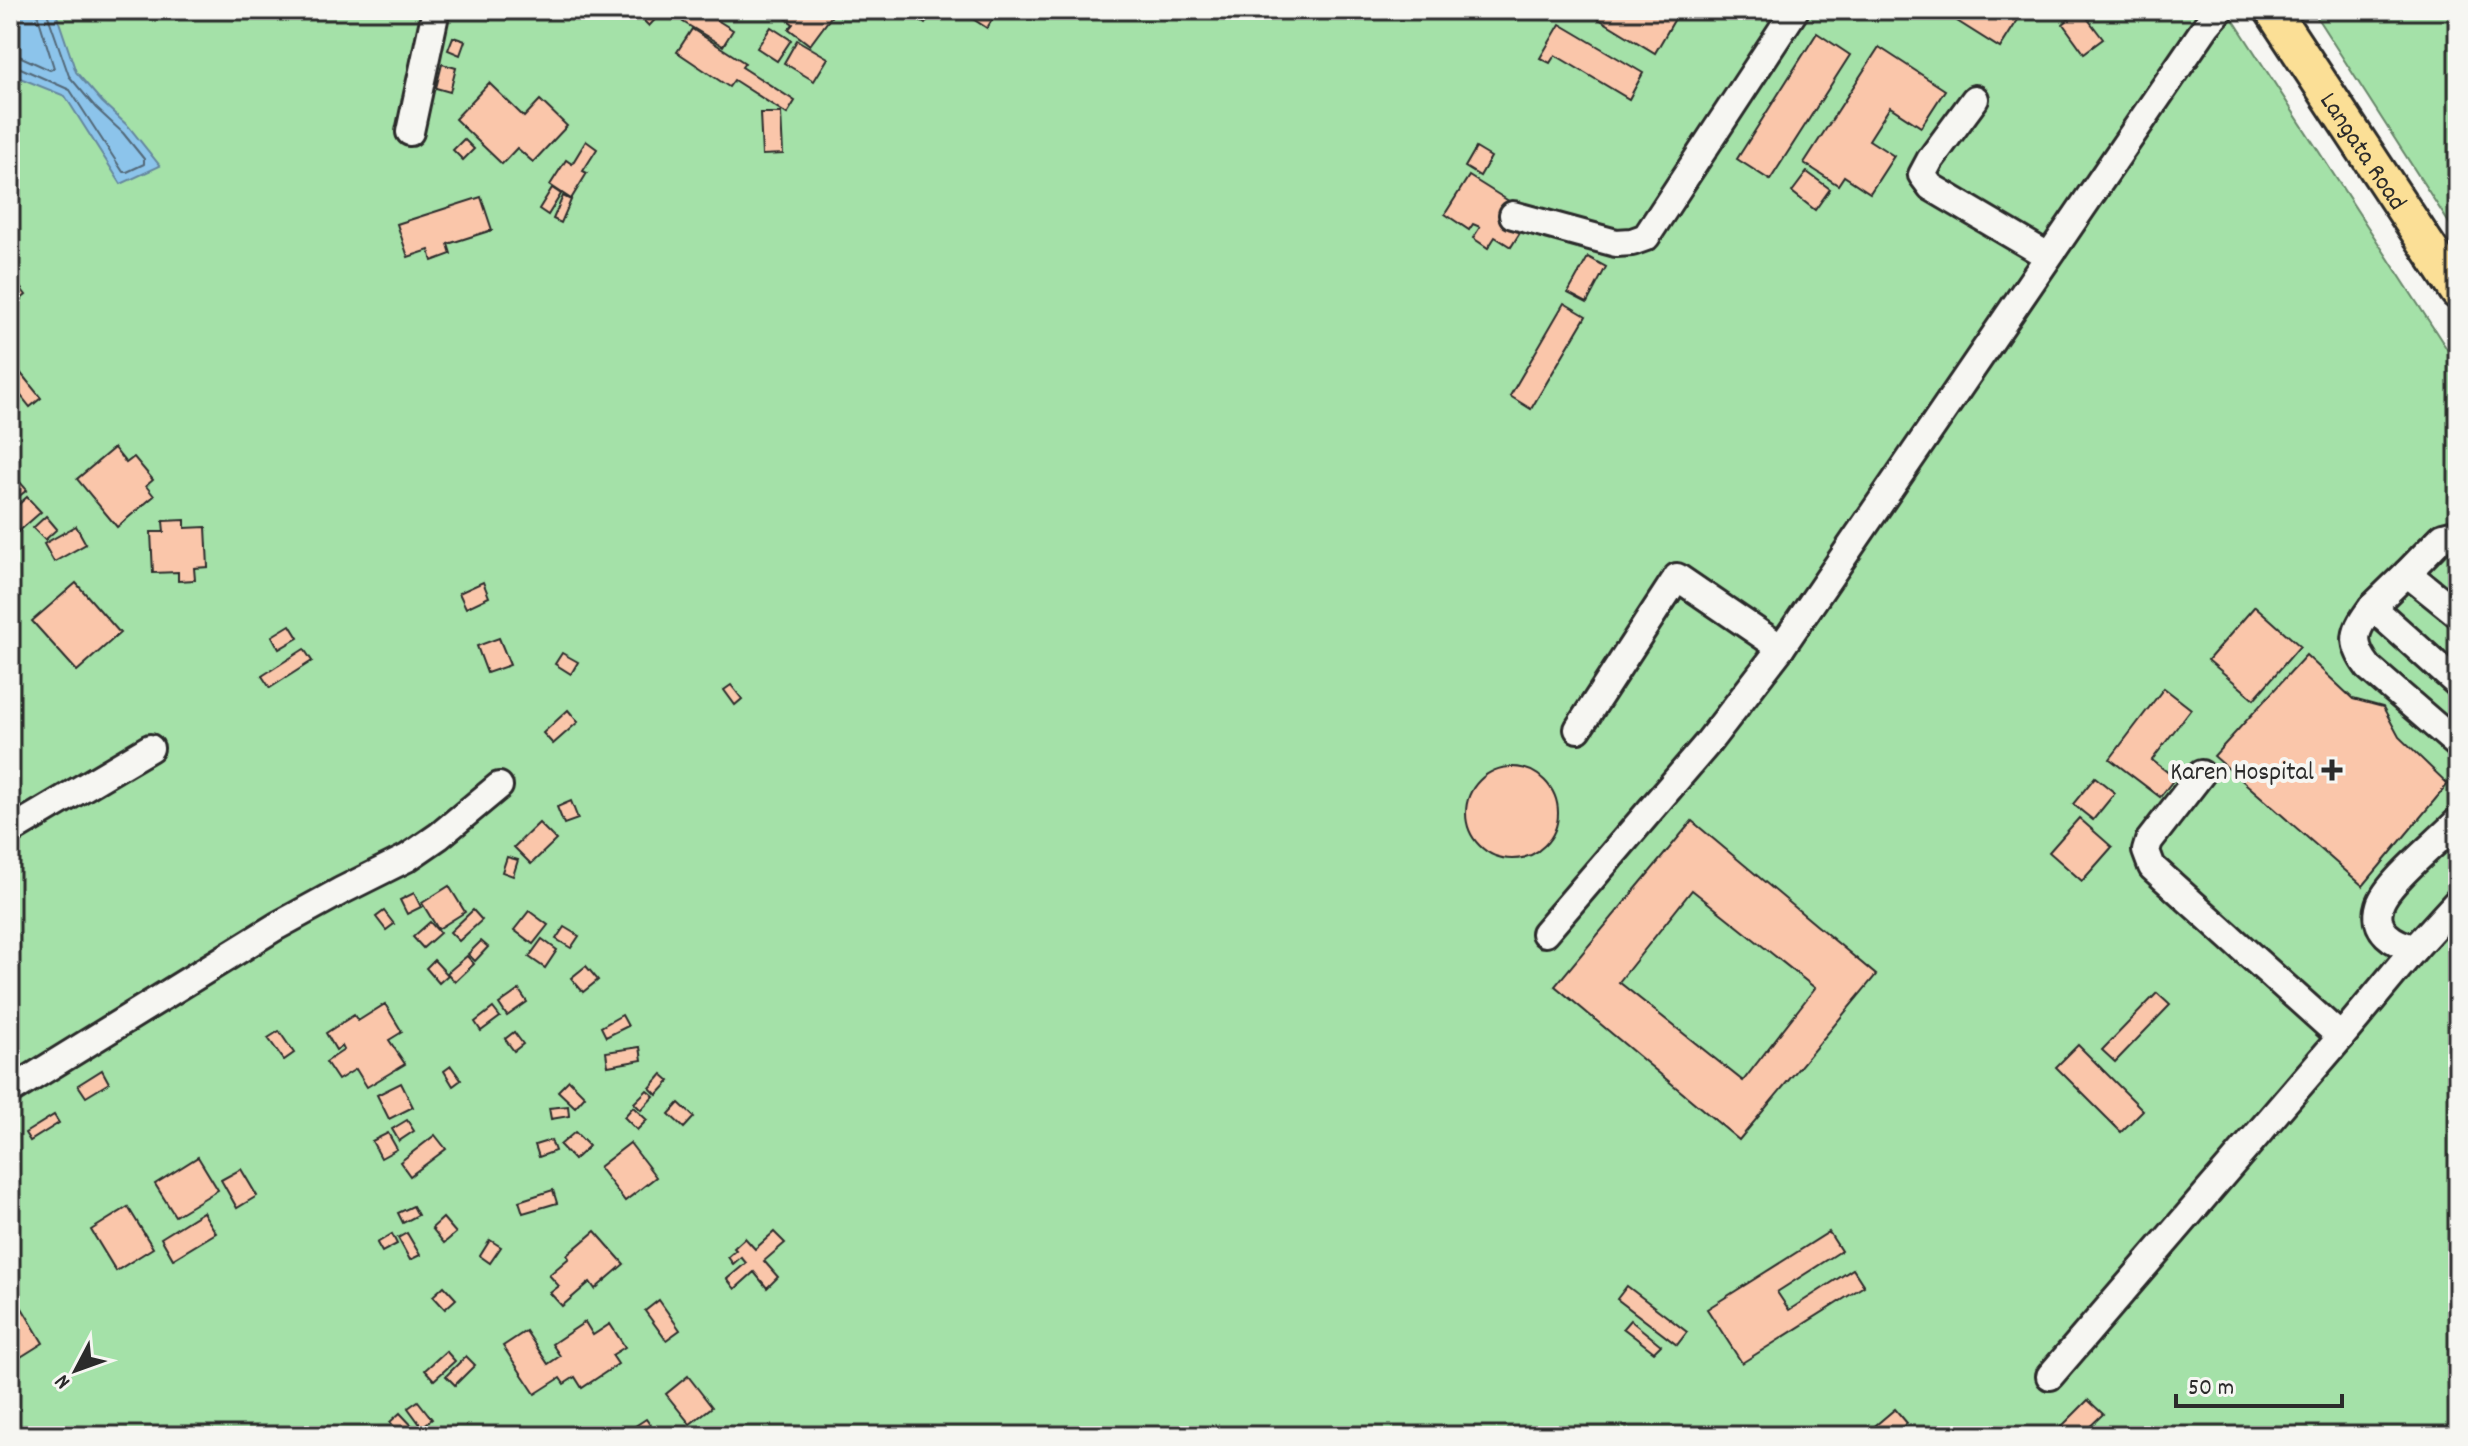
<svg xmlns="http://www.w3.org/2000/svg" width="2468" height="1446" font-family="Dekko,sans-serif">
<rect width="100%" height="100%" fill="#f6f6f2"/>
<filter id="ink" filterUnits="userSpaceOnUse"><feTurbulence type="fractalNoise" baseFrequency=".0125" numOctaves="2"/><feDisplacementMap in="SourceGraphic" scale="16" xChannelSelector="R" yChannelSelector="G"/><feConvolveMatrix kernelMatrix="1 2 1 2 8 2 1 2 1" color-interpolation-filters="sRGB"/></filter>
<g filter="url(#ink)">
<g fill="#a4e1a8" stroke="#68866a" stroke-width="2">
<polygon points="10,10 2227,10 2458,366 2458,1436 10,1436"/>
<polygon points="2312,10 2458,10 2458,237"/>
</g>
<polygon fill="#8cc4eb" stroke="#65879e" stroke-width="2" points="10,10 52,10 57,16 76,72 102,102 129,127 160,166 121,184 65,96 10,74"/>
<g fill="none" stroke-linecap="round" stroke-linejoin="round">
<g stroke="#526878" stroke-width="2">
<polyline points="10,55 19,56 50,70 54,68 36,10"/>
<polyline points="10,65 16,66 70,90 123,172 127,172 144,164 144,159 123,133 96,108 69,76 46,10"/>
</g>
</g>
<g fill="#fac6aa" stroke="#2b2b2b" stroke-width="2" fill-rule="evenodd">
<polygon points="633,10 664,10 649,26"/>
<polygon points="691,10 701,10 733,30 723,46 683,22"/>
<polygon points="775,10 836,10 810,45 789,29 793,24"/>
<polygon points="915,10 934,10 925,24 912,16"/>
<polygon points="959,10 998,10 987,28"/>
<polygon points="1598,10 1680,10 1655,53 1594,16"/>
<polygon points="1964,10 2005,10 2019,18 2000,48 1957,21"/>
<polygon points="2081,10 2103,39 2084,53 2063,24"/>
<polygon points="1560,24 1643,73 1629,99 1555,55 1550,63 1540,58"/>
<polygon points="771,27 791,40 777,61 757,48"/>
<polygon points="692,29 745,63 742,67 795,101 787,114 734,80 729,87 677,52"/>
<polygon points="1817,33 1850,55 1770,180 1737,159"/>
<polygon points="453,37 465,41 460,55 448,50"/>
<polygon points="797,40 828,58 814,81 784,63"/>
<polygon points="1879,47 1945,90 1921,127 1890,107 1869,140 1894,156 1870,193 1844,176 1838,185 1804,163"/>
<polygon points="442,64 456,68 450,92 436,88"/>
<polygon points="489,83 524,117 540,100 567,126 533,162 517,148 502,164 455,119"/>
<polygon points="760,113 781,113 783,154 762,155"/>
<polygon points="464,139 474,149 463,160 453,150"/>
<polygon points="586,141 597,149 583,171 587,173 571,199 550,185 566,160 572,164"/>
<polygon points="1476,148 1491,157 1480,176 1465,167"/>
<polygon points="1807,172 1830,189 1815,210 1792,192"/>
<polygon points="1469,176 1531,215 1511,247 1495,237 1488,248 1473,238 1480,227 1473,224 1469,230 1445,214"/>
<polygon points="552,188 561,194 548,215 539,209"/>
<polygon points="563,196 571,200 561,223 553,219"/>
<polygon points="481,197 492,230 448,244 451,254 432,261 429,250 408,257 397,224"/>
<polygon points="1588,257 1606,267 1587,303 1568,293"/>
<polygon points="16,282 26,295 10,308 10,287"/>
<polygon points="1564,303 1586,316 1531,409 1510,396"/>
<polygon points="19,371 41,398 30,407 10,382 10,379"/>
<polygon points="114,448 126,463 134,457 153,480 146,486 154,496 117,527 77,479"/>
<polygon points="10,471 27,490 10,503"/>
<polygon points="27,497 41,512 18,532 10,523 10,512"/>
<polygon points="46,516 57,529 45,540 33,528"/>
<polygon points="185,520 185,528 206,527 208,567 194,568 195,580 178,581 178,572 153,573 151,532 164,532 163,521"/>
<polygon points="76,526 86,544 54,562 44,544"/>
<polygon points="483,582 489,597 466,608 459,593"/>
<polygon points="76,583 120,633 77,671 32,621"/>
<polygon points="2255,606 2300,646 2254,699 2208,660"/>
<polygon points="290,625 298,638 279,649 272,636"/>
<polygon points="499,638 510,665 487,673 477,646"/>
<polygon points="304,649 312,661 270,688 262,676"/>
<polygon points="562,653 578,662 571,674 555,664"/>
<polygon points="2306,655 2353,699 2383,707 2399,737 2448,784 2363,886 2214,756"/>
<polygon points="731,685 742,699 735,705 724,690"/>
<polygon points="2164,688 2191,709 2152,760 2175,778 2160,797 2110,759"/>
<polygon points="568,710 578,722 553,744 543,733"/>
<circle cx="1512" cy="813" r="46"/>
<polygon points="2095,777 2115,793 2093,820 2073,804"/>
<polygon points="571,801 578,819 564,824 557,807"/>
<polygon points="2079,818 2112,847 2082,881 2049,852"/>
<path d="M1692,821L1876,975L1739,1140L1555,986ZM1692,890L1815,988L1743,1081L1619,982Z"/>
<polygon points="539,823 556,840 531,864 514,847"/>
<polygon points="507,857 518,860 513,876 502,872"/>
<polygon points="449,886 465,912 438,929 422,903"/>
<polygon points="414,893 421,907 407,914 400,900"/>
<polygon points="473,910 482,920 459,941 450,932"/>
<polygon points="384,911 394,924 386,930 376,917"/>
<polygon points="529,911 548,925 533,944 514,930"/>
<polygon points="430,922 440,933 423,948 413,937"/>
<polygon points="564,927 579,936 571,948 556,939"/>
<polygon points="542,939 557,950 545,968 529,957"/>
<polygon points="481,941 488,947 475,961 468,954"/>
<polygon points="467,956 474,964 455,982 447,973"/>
<polygon points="434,960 448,975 439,983 426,968"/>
<polygon points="586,966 598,980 583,992 571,978"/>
<polygon points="519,990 527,1002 507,1016 499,1004"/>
<polygon points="2157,993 2170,1005 2115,1062 2102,1050"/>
<polygon points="385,1004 402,1032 389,1040 405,1064 367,1087 356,1069 338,1080 326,1062 344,1050 342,1046 336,1050 326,1033 354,1015 358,1021"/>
<polygon points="493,1008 500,1017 481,1031 475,1022"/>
<polygon points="622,1015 628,1026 606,1037 601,1027"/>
<polygon points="279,1031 294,1053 284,1060 268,1038"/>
<polygon points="514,1032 523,1044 514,1051 505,1039"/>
<polygon points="2078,1045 2143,1110 2121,1132 2056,1067"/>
<polygon points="640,1047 642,1060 608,1066 606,1052"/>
<polygon points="451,1066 461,1080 453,1086 444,1071"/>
<polygon points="102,1070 109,1083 86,1097 78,1085"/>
<polygon points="662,1074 670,1081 657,1095 650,1088"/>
<polygon points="569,1080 585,1096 575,1107 558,1091"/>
<polygon points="401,1083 413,1107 389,1119 377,1095"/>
<polygon points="647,1090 654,1096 641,1110 634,1103"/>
<polygon points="679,1103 694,1117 684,1128 669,1114"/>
<polygon points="568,1106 569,1116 551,1119 549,1108"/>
<polygon points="633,1107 647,1120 637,1130 624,1117"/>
<polygon points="54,1115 59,1123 30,1141 25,1133"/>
<polygon points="407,1120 414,1131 399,1141 392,1129"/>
<polygon points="575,1132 589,1146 574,1160 560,1145"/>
<polygon points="388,1133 397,1149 381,1158 372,1141"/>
<polygon points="435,1135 446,1149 410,1176 400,1162"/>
<polygon points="551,1140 555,1151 539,1157 535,1145"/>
<polygon points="630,1143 656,1177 625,1201 599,1167"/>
<polygon points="198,1157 218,1190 175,1216 155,1184"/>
<polygon points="241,1169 257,1196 237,1208 221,1180"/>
<polygon points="553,1190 557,1203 523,1213 519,1201"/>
<polygon points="413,1206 418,1215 403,1223 398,1213"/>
<polygon points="128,1207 153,1248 116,1271 91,1230"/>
<polygon points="203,1212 216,1233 173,1259 161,1238"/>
<polygon points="443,1218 456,1233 444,1243 432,1228"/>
<polygon points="595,1231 624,1264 595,1289 590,1282 562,1306 550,1293 559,1286 549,1275 569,1258 567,1255"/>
<polygon points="774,1232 785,1243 764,1261 778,1277 767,1288 754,1272 735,1289 727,1279 746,1263 741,1257 733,1264 728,1257 736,1250 734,1248 745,1238 755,1249"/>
<polygon points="1829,1232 1841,1251 1777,1292 1789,1310 1853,1269 1864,1286 1742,1363 1707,1309"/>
<polygon points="407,1233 420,1255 410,1260 398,1238"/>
<polygon points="392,1234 397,1244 382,1252 377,1243"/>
<polygon points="490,1240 501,1247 490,1263 480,1256"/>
<polygon points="444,1286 456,1299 445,1309 433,1296"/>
<polygon points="1627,1286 1687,1332 1677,1345 1617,1299"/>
<polygon points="659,1300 680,1330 666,1340 645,1311"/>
<polygon points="19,1303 43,1343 11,1363 10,1309"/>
<polygon points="1630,1320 1661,1345 1654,1352 1623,1328"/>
<polygon points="585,1322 593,1335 610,1324 625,1347 612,1355 618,1364 582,1388 575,1377 564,1384 560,1378 535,1394 503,1346 526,1331 548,1364 560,1356 552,1344"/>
<polygon points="446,1351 455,1361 434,1380 425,1370"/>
<polygon points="466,1356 475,1365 455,1385 446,1376"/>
<polygon points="688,1376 712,1407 690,1424 666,1394"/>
<polygon points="2088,1400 2103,1414 2080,1436 2052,1436"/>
<polygon points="418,1401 432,1419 422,1427 408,1408"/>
<polygon points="1895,1409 1907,1423 1892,1436 1863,1436"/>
<polygon points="400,1413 417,1431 411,1436 402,1436 390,1422"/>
<polygon points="646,1419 658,1436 620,1436"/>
</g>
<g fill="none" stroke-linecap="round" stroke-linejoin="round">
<defs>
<g id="minor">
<polyline points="1975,99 1930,160 1922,175 1931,187 2048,256"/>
<polyline points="410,132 436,10"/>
<polyline points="1513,215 1616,243 1632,242 1646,237 1795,10"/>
<polyline points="2407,573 2443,536 2451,534 2458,539"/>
<path d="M2372,607C2354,631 2349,642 2369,668L2458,745"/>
<polyline points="2458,614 2407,573 2372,607 2458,684"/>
<polyline points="1578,729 1677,577 1781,648"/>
<polyline points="2201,774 2149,841 2146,851 2152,867 2341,1037 2415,948"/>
<path d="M2458,821C2439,841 2387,882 2380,905C2372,931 2394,944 2415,948L2458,901"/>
<polyline points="10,831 150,748"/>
<polyline points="1545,933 1707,744 1781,648 2207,25 2220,10"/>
<polyline points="10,1091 277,926 341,891 407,858 439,836 499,786"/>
<polyline points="2050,1376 2341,1037"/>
</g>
<g id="major">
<path id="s1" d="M2272,10L2458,292"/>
</g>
</defs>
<use href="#minor" stroke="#2b2b2b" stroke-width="32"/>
<use href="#major" stroke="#2b2b2b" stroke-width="40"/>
<use href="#minor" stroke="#f6f6f2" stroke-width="26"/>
<use href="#major" stroke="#fbdf96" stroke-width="34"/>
</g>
</g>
<path fill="#2b2b2b" stroke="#f6f6f2" stroke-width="3" d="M2328 758h8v8h8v8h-8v8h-8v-8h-8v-8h8z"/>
<g text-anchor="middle" stroke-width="8" stroke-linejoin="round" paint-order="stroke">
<g font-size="26" fill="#2b2b2b" stroke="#f6f6f2">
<text dy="9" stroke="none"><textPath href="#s1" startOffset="168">Langata Road</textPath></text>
</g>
<g font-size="26" fill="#2b2b2b" stroke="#f6f6f2" text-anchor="end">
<text x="2314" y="779">Karen Hospital</text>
</g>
</g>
<rect width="2468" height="1446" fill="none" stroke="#f6f6f2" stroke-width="40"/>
<rect x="20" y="20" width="2428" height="1406" fill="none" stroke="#2b2b2b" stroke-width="3" filter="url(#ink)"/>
<g transform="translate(76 1370) rotate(229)" stroke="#f6f6f2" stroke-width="6" paint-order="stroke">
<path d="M0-6L14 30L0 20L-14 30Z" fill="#2b2b2b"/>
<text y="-12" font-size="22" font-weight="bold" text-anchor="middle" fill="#2b2b2b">N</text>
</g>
<path d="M2176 1394v12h166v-12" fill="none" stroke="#2b2b2b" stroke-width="4"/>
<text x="2188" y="1394" font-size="24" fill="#2b2b2b" stroke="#f6f6f2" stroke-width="6" paint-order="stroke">50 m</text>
</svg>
